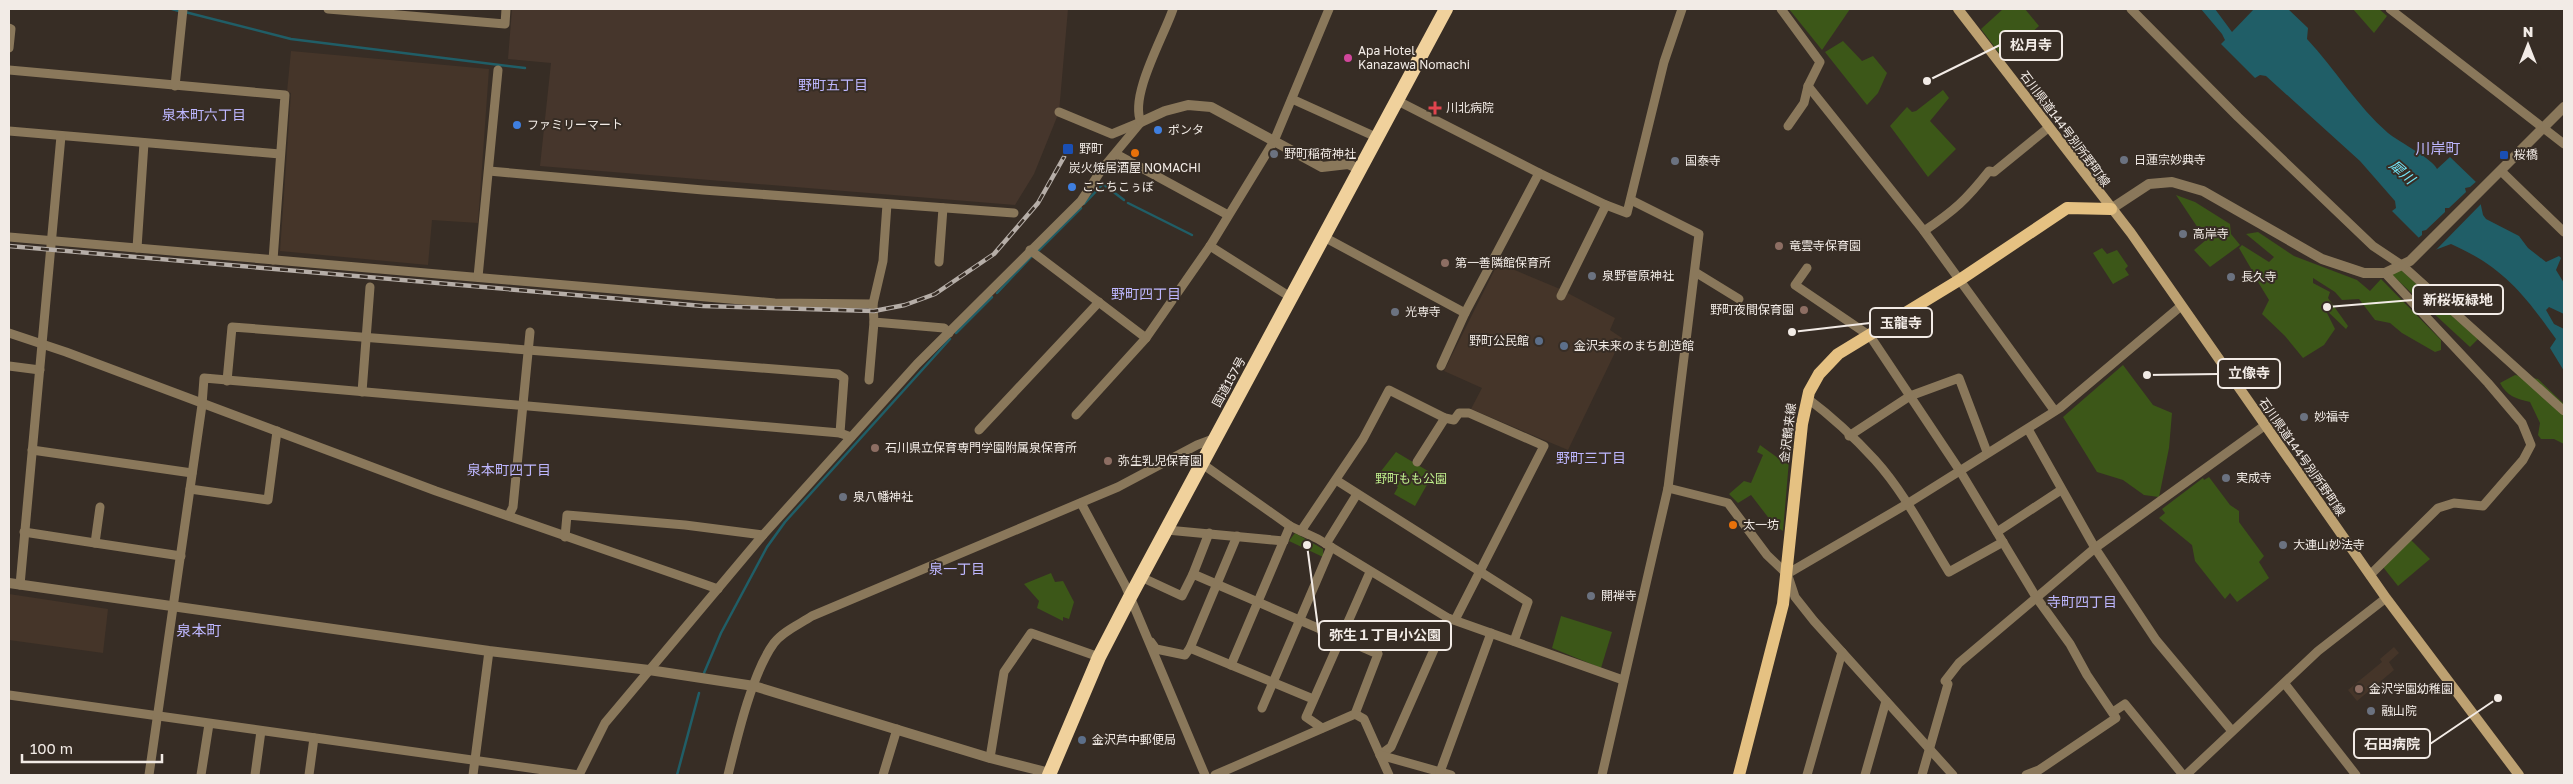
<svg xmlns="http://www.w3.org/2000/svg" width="2573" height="784" font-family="'Golos Text','Noto Sans JP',sans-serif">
<rect width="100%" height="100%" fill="#372d25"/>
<polygon fill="#46362c" points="512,9 1068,9 1059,112 1034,174 1015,205 540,166 551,63 508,59"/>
<g fill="#453529">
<polygon points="291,51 489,69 478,223 432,220 428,265 280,251 291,93 287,92"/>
<polygon points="1498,263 1560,289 1615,318 1610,330 1622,338 1568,450 1471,409 1482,388 1444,371"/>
<polygon points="9,594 108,609 103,653 9,640"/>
<polygon points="2394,647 2399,653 2389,662 2394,670 2357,701 2348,690 2382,662 2380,659"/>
</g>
<g fill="#3c5718">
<polygon points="1789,9 1850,9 1822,50"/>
<polygon points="2003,9 2025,9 2039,26 2003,58 1981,29"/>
<polygon points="2353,9 2379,9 2387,16 2374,33"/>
<polygon points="1843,41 1862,61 1873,56 1887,73 1878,93 1867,105 1825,52"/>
<polygon points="1943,90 1949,98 1930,121 1956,149 1928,177 1890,126 1907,107 1912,112 1916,111"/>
<polygon points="2176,195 2195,202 2230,224 2231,234 2240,245 2210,267 2194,250 2206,240"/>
<polygon points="2258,232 2294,256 2357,280 2370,291 2381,279 2441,340 2441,350 2435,352 2402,333 2390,323 2375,320 2359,299 2342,300 2335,292 2313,278 2313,283 2330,292 2328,298 2348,326 2346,329 2325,309 2335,329 2324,345 2303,358 2285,336 2262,314 2269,300 2255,277 2260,271 2253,272 2239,248 2242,245 2269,262 2274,257 2246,234"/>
<polygon points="2102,248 2107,254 2117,250 2128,266 2125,269 2129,275 2113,284 2093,253"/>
<polygon points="2401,270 2478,339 2470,347 2391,274"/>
<polygon points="2123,365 2153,405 2172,413 2169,448 2159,497 2144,495 2123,480 2097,472 2063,417"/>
<path d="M2515,375L2538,379L2564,404V444L2554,439H2541L2538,435L2540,423L2530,402C2516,399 2507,396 2500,383Z"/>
<polygon points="1760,445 1778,458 1790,449 1783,531 1774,525 1751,495 1738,503 1729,494 1744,481 1751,483 1763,455 1757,452"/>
<polygon points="1396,452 1433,474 1415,506 1394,494 1398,487 1378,475"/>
<polygon points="2209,477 2230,505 2239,511 2239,522 2264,556 2259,562 2269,578 2237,602 2230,593 2225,599 2195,561 2192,545 2159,518 2165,513 2162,509 2203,478 2204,480"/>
<polygon points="1295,533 1323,549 1323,557 1289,541"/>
<polygon points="2410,539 2430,559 2398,586 2383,567"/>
<polygon points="1051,573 1055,582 1063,581 1074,602 1069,619 1063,617 1063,621 1037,608 1039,601 1024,584"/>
<polygon points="1561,616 1612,632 1601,668 1552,648"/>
</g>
<path fill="#205e67" d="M2201,9H2215L2232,32L2254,9H2288L2308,28L2307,39C2335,69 2357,106 2388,133C2399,142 2433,159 2437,169L2450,157L2476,182L2483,215L2486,219L2519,236L2528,248L2546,262L2559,256L2561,258L2556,270L2564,283V314L2549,307L2546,310L2554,324L2564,329V371L2550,348L2556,339C2524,294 2503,267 2451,244L2435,250L2419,238L2392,211L2396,208L2395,201L2360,161L2266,76L2260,75L2255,78L2221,44L2225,40L2222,34Z"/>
<polygon fill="#372d25" points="2478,180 2483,202 2434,252 2417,239 2422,235 2422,231 2426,230 2445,212 2445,208 2449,208 2466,192 2465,188 2470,187"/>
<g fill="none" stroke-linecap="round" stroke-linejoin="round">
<g stroke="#205e67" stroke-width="2.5">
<polyline points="172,9 179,11"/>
<polyline points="185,12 291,39 525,68"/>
<polyline points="1128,203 1192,235"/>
<polyline points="1084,204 1103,184 1124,200"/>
<polyline points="1038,251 1081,208"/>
<polyline points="997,293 1032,256"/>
<polyline points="956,333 992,297"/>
<polyline points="704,673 721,633 767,547 785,522 950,339"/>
<polyline points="677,775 699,693"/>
</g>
<g stroke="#8a785b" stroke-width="9">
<polyline points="328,9 505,24 506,9"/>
<polyline points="1781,9 1820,62 1808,86 1804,103 1788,126"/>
<polyline points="2131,9 2238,117 2373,246 2403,266 2564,411"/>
<polyline points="2390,9 2564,144"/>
<polyline points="9,28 11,29 9,48"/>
<polyline points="9,70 285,95 273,260"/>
<polyline points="175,86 183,9"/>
<polyline points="1808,86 1924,231 2054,410"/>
<polyline points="1292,99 1376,137"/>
<polyline points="1396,100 1539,173 1606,205 1627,213 1664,62 1682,9"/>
<polyline points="1059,112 1112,134 1141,122"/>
<path d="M1141,122C1129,96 1164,36 1173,9"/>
<polyline points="9,131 280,154"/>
<polyline points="1116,154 1228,215"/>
<polyline points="489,171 703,190 1014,213"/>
<polyline points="2501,171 2564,232"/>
<path d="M1924,231C1955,210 1966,200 1989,171L1994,172L2048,128"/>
<polyline points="9,237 775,303 873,304 874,322 944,328 949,333"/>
<polyline points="1324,237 1465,313"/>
<polyline points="1210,246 1292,298"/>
<polyline points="137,248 144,143"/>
<polyline points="1030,250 1146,338"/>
<polyline points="939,262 943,208"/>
<polyline points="1807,268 1795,285 1870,336 1960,471 2036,597 2070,644 2087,675 2116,718 2039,770 2026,775"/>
<polyline points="1695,272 1739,299"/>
<polyline points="478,277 498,70"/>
<polyline points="1561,296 1606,205"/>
<polyline points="873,304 883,261 887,204"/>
<polyline points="9,333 66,352 436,491 718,589"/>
<polyline points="9,366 40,370"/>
<polyline points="1441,366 1465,313 1539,173"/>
<polyline points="869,380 874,322"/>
<polyline points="227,381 232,327 838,374 844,378 840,433"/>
<polyline points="362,392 370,287"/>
<path d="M1807,398C1831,416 1854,437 1875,460C1904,492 1926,535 1949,572L2003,542"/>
<polyline points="1076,415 1146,338 1210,246 1274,141 1329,9"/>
<polyline points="2028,429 2095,548 2156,640 2232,731"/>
<polyline points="979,430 1099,302"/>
<polyline points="1849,436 1910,396 1959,378 1987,452"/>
<polyline points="32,450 192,473"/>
<polyline points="1417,462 1445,418"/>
<polyline points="1201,463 1290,526 1318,539 1448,618 1623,680"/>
<polyline points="1336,480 1528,602 1514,641"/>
<polyline points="1668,488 1728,503 1767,555 1787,574 1907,504 2060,408 2181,306"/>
<polyline points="190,489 268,500 277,431"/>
<polyline points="1081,503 1125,585 1205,775"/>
<polyline points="100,507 95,543 181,556"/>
<polyline points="509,515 513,507 530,332"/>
<polyline points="1167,530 1284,541"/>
<polyline points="1301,531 1363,439 1389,390 1445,418 1454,420 1459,413 1469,413 1544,446 1455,620"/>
<polyline points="24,532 95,543"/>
<polyline points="1997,532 2061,490"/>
<polyline points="565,537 567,515 685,525 763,535"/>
<polyline points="1326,544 1357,494"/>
<polyline points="1193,574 1209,533"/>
<polyline points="2370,575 2438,508 2454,503 2483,506 2523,460 2531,445 2522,423 2488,383 2385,273"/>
<polyline points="1788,576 1795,597 1814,621 1953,775"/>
<polyline points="1141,577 1182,596 1193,574 1378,654 1355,714 1215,775"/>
<polyline points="20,585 61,136"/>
<polyline points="1151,642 1156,649 1185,655 1190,648 1313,699"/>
<polyline points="1190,648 1237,536"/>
<polyline points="1231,665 1290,526"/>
<polyline points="1945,681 1959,663 2095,548 2264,426"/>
<polyline points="2285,684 2356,775"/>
<polyline points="9,695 579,775"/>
<polyline points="1262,708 1331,547"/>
<polyline points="2113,712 2125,704 2183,775"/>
<polyline points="1355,714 1364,719 1389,775"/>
<polyline points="1322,728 1306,717 1370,572"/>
<polyline points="1380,755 1391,747 1448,618"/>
<polyline points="1380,755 1451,775"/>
<polyline points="990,758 1004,672 1031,633 1099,657"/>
<polyline points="1440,772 1491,633"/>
<polyline points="149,775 202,405 204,378 840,433 851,437"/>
<polyline points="201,775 209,724"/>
<polyline points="255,775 261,731"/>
<polyline points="309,775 314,738"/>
<polyline points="473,775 489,651"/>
<polyline points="579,775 605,723 763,535 917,364 1081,201 1102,169 1141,122"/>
<path d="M728,775C737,738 752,673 774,643C783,631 800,624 812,616L1118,487L1197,445L1213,439"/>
<polyline points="883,775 897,729"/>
<polyline points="1602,775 1668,488 1699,234 1631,200"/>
<polyline points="1807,775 1842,652"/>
<polyline points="1865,775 1886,701"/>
<polyline points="1922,775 1948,684"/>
<polyline points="2186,775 2318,651 2386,598"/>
</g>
<g stroke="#8a785b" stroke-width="10">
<polyline points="1141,122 1165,111 1188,105 1211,107 1322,167 1348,164 1359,169"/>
<polyline points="2111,209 2149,184 2172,182 2203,191 2322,259 2364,273 2385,273 2410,261 2564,107"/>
<polyline points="9,583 489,651 649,670 754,686 990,758 1050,773"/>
</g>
<polyline stroke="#bda171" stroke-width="10" points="1958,9 2131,233 2386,598 2519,775"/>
<polyline stroke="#e5c182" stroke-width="12" points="1739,775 1783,604 1802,424 1809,392 1819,374 1838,354 1961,279 2067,208 2111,209"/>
<polyline stroke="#f0d19c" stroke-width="14" points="1049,775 1099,657 1129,599 1446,9"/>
<defs>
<polyline id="rail" points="9,246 703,306 874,311 905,305 935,294 994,254 1038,203 1064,157"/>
</defs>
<use href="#rail" stroke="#b6aea8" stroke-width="4.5"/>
<use href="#rail" stroke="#372d25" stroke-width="2.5" stroke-dasharray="8" stroke-linecap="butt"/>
</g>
<circle fill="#d1479c" stroke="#372d25" stroke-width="2" cx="1348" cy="58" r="5"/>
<path fill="#e0444e" stroke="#372d25" stroke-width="2" d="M1432.5 100.5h5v5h5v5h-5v5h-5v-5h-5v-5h5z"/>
<g fill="#3f7fe0" stroke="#372d25" stroke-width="2">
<circle cx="517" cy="125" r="5"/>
<circle cx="1158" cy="130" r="5"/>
<circle cx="1072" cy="187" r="5"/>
</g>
<g fill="#1a4fb4" stroke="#372d25" stroke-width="2">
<rect x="1062" y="143" width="12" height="12" rx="2.5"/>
<rect x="2499" y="150" width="10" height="10" rx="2.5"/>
</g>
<g fill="#e8710a" stroke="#372d25" stroke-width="2">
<circle cx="1135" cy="153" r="5"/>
<circle cx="1733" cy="525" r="5"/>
</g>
<g fill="#6b7280" stroke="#372d25" stroke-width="2">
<circle cx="1274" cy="154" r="5"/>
<circle cx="2124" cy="160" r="5"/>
<circle cx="1675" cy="161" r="5"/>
<circle cx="2183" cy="234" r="5"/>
<circle cx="1592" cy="276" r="5"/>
<circle cx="2231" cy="277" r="5"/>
<circle cx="1395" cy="312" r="5"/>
<circle cx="2304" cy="417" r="5"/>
<circle cx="2226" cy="478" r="5"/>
<circle cx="843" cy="497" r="5"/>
<circle cx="2283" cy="545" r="5"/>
<circle cx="1591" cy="596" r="5"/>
<circle cx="2371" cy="711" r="5"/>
</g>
<g fill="#8d6e63" stroke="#372d25" stroke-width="2">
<circle cx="1779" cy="246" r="5"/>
<circle cx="1445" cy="263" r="5"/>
<circle cx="1804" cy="310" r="5"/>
<circle cx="875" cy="448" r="5"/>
<circle cx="1108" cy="461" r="5"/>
<circle cx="2359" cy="689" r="5"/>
</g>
<g fill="#5c6f8a" stroke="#372d25" stroke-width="2">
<circle cx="1539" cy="341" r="5"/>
<circle cx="1564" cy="346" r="5"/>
<circle cx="1082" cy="740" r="5"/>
</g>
<g text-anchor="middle" stroke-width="4" stroke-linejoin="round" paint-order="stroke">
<g font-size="12" fill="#f2ebe6" stroke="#372d25" text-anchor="start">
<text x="1358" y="55">Apa Hotel<tspan x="1358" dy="14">Kanazawa Nomachi</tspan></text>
<text x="1446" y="112">川北病院</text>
<text x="527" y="129">ファミリーマート</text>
<text x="1168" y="134">ポンタ</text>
<text x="1079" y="153">野町</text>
<text x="1284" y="158">野町稲荷神社</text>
<text x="2514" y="159">桜橋</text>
<text x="2134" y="164">日蓮宗妙典寺</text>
<text x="1685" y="165">国泰寺</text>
<text x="1135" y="172" text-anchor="middle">炭火焼居酒屋 NOMACHI</text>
<text x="1082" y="191">ここちこぅぼ</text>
<text x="2193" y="238">高岸寺</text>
<text x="1789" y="250">竜雲寺保育園</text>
<text x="1455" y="267">第一善隣館保育所</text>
<text x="1602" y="280">泉野菅原神社</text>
<text x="2241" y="281">長久寺</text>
<text x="1794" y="314" text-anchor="end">野町夜間保育園</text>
<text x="1405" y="316">光専寺</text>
<text x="1529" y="345" text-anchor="end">野町公民館</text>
<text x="1574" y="350">金沢未来のまち創造館</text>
<text x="2314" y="421">妙福寺</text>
<text x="885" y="452">石川県立保育専門学園附属泉保育所</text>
<text x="1118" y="465">弥生乳児保育園</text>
<text x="2236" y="482">実成寺</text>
<text x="853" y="501">泉八幡神社</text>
<text x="1743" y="529">太一坊</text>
<text x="2293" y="549">大連山妙法寺</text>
<text x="1601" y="600">開禅寺</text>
<text x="2369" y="693">金沢学園幼稚園</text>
<text x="2381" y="715">融山院</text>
<text x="1092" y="744">金沢芦中郵便局</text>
</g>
<g font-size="12" fill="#f2ebe6" stroke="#372d25">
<text transform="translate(2065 129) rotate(53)" y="4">石川県道144号別所野町線</text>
<text transform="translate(1229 382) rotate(-61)" y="4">国道157号</text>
<text transform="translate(1788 433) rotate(-83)" y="4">金沢鶴来線</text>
<text transform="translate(2302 457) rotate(55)" y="4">石川県道144号別所野町線</text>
</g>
<g font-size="12" fill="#c0f08d" stroke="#372d25">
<text x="1411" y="483">野町もも公園</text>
</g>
<g font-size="14" fill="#beb7ff" stroke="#372d25">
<text x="833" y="90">野町五丁目</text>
<text x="204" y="120">泉本町六丁目</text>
<text x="1146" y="299">野町四丁目</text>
<text x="1591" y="463">野町三丁目</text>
<text x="509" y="475">泉本町四丁目</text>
<text x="957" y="574">泉一丁目</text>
<text x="2082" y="607">寺町四丁目</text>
</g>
<g font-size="14" font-style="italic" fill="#74e9fc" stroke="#372d25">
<text transform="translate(2402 172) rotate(41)" y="5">犀川</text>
</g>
<g font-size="15" fill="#beb7ff" stroke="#372d25">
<text x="2438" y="154">川岸町</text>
<text x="199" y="636">泉本町</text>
</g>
</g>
<path fill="none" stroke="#f2ebe6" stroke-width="2" d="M1927 81L2000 45M2327 307L2413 300M1792 332L1870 323M2147 375L2218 374M1307 545L1319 635M2498 698L2430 744"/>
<g fill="#f2ebe6" stroke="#372d25" stroke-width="2">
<circle cx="1927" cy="81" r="5"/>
<circle cx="2327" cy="307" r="5"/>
<circle cx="1792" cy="332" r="5"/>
<circle cx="2147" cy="375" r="5"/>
<circle cx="1307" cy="545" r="5"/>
<circle cx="2498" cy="698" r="5"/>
</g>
<g fill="#372d25" stroke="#f2ebe6" stroke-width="2">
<rect x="2000" y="31" width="62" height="29" rx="5"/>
<rect x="2413" y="285" width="90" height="29" rx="5"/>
<rect x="1870" y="308" width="62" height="29" rx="5"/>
<rect x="2218" y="359" width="62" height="29" rx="5"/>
<rect x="1319" y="621" width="132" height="29" rx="5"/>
<rect x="2354" y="729" width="76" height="29" rx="5"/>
</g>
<g font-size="14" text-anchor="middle" font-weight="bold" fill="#f2ebe6">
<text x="2031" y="50">松月寺</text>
<text x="2458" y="305">新桜坂緑地</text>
<text x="1901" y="328">玉龍寺</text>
<text x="2249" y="378">立像寺</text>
<text x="1385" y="640">弥生１丁目小公園</text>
<text x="2392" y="749">石田病院</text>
</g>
<rect width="2573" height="784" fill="none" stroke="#f2ebe6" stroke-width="20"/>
<g transform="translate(2528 45)" stroke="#372d25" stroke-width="4" paint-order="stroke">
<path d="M0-4L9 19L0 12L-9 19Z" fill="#f2ebe6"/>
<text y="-8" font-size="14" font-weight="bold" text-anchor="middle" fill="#f2ebe6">N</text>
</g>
<path d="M22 754v8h140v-8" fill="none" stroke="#f2ebe6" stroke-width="2.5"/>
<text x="30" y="754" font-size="15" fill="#f2ebe6" stroke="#372d25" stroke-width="4" paint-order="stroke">100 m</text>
</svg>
